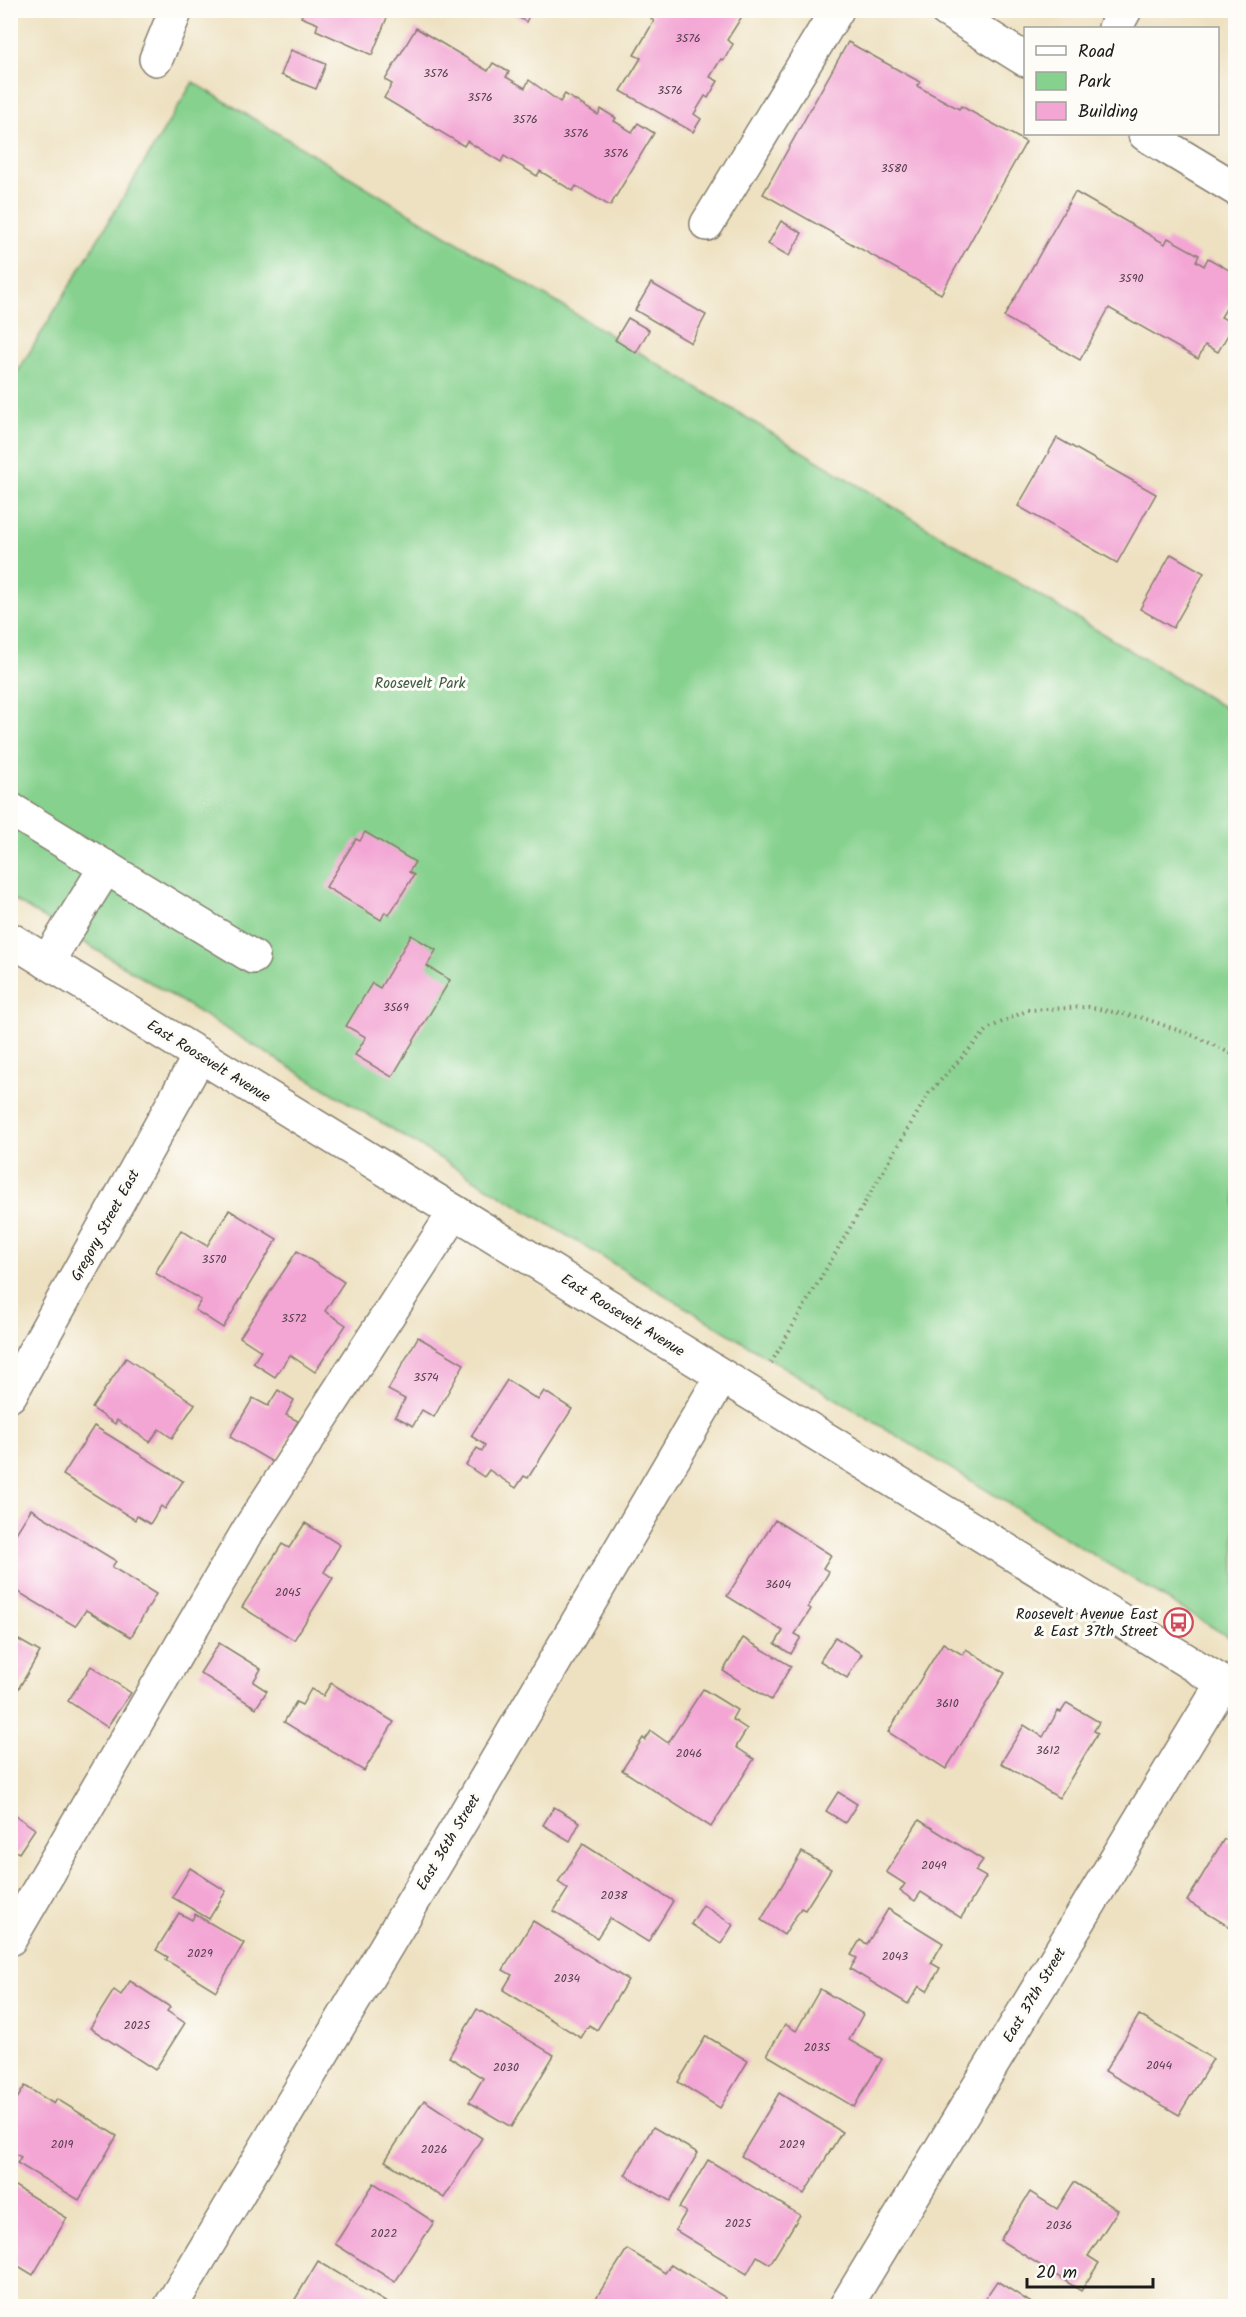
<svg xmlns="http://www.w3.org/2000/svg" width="1246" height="2317" font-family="Kalam,sans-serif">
<rect width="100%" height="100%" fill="#fdfcf7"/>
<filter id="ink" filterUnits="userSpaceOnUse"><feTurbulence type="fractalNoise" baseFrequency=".0167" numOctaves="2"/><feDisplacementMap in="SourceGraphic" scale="12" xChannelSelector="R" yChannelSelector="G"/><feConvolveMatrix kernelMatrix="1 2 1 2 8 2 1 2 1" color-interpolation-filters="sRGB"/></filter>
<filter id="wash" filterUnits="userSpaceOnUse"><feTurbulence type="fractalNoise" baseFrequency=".008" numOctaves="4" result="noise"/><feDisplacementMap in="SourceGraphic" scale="24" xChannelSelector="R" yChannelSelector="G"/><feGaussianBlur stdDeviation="1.35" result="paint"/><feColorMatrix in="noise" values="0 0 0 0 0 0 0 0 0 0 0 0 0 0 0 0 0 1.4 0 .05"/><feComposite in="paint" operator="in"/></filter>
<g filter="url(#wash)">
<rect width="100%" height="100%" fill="#eee1c1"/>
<polygon fill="#86d18e" stroke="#517655" stroke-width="1.5" points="193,82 1235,714 1235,1641 11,898 11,383"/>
<g id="blocks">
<g fill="#f3a6d4">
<polygon points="304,10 390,10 372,55 316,30 318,24 301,17"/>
<polygon points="506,10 532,10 526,22"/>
<polygon points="655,10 746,10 727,40 733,44 724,60 721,59 710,77 718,81 708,98 705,96 694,114 701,119 693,132 621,91 641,58 634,55 654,21 651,19"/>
<polygon points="416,28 488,71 493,63 509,72 506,77 525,88 529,80 560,102 565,94 598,115 601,109 616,118 614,121 632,132 638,123 654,133 610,206 576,186 573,191 540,171 537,176 504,156 501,162 467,141 464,146 384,98 392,84 385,80"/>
<polygon points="848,42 920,82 917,86 959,109 961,106 1026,142 941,294 763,194"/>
<polygon points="291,50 326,64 316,89 281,75"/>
<polygon points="1075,192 1165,244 1168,238 1199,255 1196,261 1204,266 1208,258 1236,274 1233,286 1236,292 1221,317 1234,324 1218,352 1205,345 1198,359 1109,308 1080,360 1004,317"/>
<polygon points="781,221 802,233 789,256 768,244"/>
<polygon points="651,283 706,315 691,343 635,310"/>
<polygon points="628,318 649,330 636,353 615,340"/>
<polygon points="1057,438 1156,494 1117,563 1018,506"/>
<polygon points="1171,554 1204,573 1173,628 1140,609"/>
<polygon points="365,832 415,862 409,872 414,875 389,915 385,912 381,920 326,887 356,839 360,841"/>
<polygon points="411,935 436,950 427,966 450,980 392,1077 355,1055 366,1037 346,1026 372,983 380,988"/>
<polygon points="229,1210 277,1239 223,1328 195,1310 201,1300 155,1273 181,1230 207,1246"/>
<polygon points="297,1251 344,1282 325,1311 346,1325 315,1372 290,1355 275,1377 253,1363 261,1351 240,1337"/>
<polygon points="418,1337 464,1364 434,1417 422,1410 413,1426 395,1416 405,1399 388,1390"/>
<polygon points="126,1358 195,1404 172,1438 159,1429 150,1442 117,1420 115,1424 92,1408"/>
<polygon points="507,1380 538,1400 544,1391 572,1409 528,1478 524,1476 516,1488 489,1470 484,1477 466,1465 477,1448 482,1451 485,1445 471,1436"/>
<polygon points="278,1390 294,1400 286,1415 298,1421 274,1463 230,1437 253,1398 268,1406"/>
<polygon points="94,1426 183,1481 165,1509 161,1506 150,1524 137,1516 135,1520 63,1475"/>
<polygon points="31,1509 116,1561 112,1567 156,1594 131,1637 86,1610 75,1626 10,1587 10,1543"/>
<polygon points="775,1520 831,1555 823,1568 829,1572 808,1607 811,1609 795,1634 801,1637 791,1654 775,1644 783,1631 727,1596"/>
<polygon points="305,1523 340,1545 324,1572 333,1578 294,1640 242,1607 282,1544 289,1548"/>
<polygon points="10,1635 40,1652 13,1698 10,1697"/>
<polygon points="835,1637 862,1654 847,1678 820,1661"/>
<polygon points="743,1638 791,1666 771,1700 723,1671"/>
<polygon points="219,1643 261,1669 253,1682 267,1691 256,1708 200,1673"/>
<polygon points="943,1643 963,1655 966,1649 1005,1673 946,1769 888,1732"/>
<polygon points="91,1666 131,1693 107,1727 68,1701"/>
<polygon points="331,1683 394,1722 364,1771 284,1722 296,1702 302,1705 311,1689 323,1696"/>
<polygon points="703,1689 737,1710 732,1719 747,1729 736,1747 754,1759 711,1827 622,1770 643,1738 645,1740 651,1731 668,1743"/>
<polygon points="1067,1703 1099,1722 1094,1731 1098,1733 1059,1798 1001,1763 1024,1725 1043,1737 1058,1711 1061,1712"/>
<polygon points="838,1792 857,1804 845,1823 826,1811"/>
<polygon points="554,1807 580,1822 570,1841 543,1825"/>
<polygon points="10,1812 35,1829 19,1853 10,1848"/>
<polygon points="919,1820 983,1860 975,1871 986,1877 961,1918 921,1892 915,1901 900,1891 905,1884 886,1872"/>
<polygon points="1224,1839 1236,1845 1236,1931 1187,1901"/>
<polygon points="583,1844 673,1901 648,1942 610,1918 597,1938 554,1911 568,1889 558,1882"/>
<polygon points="802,1852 831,1869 805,1910 801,1908 784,1935 761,1920"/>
<polygon points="190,1868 226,1891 209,1919 172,1897"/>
<polygon points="703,1905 733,1925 721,1944 691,1924"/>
<polygon points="888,1909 943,1943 931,1963 940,1968 927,1991 919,1986 908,2004 850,1969 857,1958 851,1955 860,1940 867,1944"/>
<polygon points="179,1913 192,1920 195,1914 244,1943 216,1991 166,1960 168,1957 156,1950"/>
<polygon points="533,1921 628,1980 597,2030 589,2025 581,2038 503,1990 512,1975 503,1970"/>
<polygon points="130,1981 170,2007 167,2011 185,2023 155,2070 90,2028 114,1990 121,1995"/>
<polygon points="820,1989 863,2014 849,2040 882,2059 854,2107 767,2055 785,2024 796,2031"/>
<polygon points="477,2009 554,2055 511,2127 469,2102 483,2078 449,2057"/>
<polygon points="1139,2015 1213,2059 1179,2115 1105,2071"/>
<polygon points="706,2036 748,2061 720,2108 678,2082"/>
<polygon points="25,2086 54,2104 57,2099 117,2136 79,2200 17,2163 21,2157 10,2151 10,2110"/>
<polygon points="779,2093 842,2132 804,2194 741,2156"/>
<polygon points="424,2100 482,2138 444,2198 385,2161"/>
<polygon points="653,2127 698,2153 670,2201 625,2175"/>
<polygon points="708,2160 800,2215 770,2264 757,2256 747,2274 675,2230 686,2212 679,2208"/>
<polygon points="1074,2182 1118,2210 1088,2256 1099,2263 1081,2291 1000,2240 1030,2192 1057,2209"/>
<polygon points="10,2183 67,2218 33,2275 10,2261"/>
<polygon points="374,2183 434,2222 395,2282 335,2244"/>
<polygon points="627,2249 665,2273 671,2264 726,2298 720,2306 591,2306"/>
<polygon points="318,2261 392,2306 291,2306"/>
<polygon points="997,2281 1036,2306 980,2306"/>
</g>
</g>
</g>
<g filter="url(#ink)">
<use href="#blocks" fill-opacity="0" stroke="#857e6e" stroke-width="1.5"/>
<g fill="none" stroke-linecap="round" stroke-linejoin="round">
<defs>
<g id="minor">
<polyline points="946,10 1026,60"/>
<polyline points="1115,28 1125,10"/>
<polyline points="156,59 176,10"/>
<polyline points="1145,134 1236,189"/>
<polyline points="707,224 837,10"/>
<polyline points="10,809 253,957"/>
<polyline points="10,939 1236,1691"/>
<polyline points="47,962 106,867"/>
<polyline points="10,1395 200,1055"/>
<polyline points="10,1939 248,1531 455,1212"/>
<polyline points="171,2306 463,1818 722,1376"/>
<polyline points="846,2306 1223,1683"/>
</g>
</defs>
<use href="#minor" stroke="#857e6e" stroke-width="36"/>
<polyline stroke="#857e6e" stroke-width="4" stroke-dasharray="1.5 4.5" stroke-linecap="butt" points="771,1363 929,1093 989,1028 1028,1010 1088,1007 1143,1018 1197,1037 1236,1056"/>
<use href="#minor" stroke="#fff" stroke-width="33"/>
</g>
</g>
<defs>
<symbol id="bus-ring" viewBox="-11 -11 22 22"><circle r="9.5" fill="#fdfcf7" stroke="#d1495b" stroke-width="1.5"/><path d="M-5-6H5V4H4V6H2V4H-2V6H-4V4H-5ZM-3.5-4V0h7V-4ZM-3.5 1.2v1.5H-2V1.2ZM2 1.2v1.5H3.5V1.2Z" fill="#d1495b"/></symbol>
</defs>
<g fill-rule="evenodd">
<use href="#bus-ring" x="1162" y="1606" width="33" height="33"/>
</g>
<g text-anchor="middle" stroke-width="6" stroke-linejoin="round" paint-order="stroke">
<g font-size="12" fill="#523e4a">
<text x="688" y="42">3576</text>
<text x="436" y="77">3576</text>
<text x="670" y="94">3576</text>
<text x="480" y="101">3576</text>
<text x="525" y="123">3576</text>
<text x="576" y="137">3576</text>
<text x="616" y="157">3576</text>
<text x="894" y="172">3580</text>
<text x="1131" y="282">3590</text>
<text x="396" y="1011">3569</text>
<text x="214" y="1263">3570</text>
<text x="294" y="1322">3572</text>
<text x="426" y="1381">3574</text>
<text x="778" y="1588">3604</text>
<text x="288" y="1596">2045</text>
<text x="947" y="1707">3610</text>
<text x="1048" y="1754">3612</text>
<text x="689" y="1757">2046</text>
<text x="934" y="1869">2049</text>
<text x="614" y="1899">2038</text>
<text x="200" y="1957">2029</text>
<text x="895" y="1960">2043</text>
<text x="567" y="1982">2034</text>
<text x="137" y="2029">2025</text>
<text x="817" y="2051">2035</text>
<text x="1159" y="2069">2044</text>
<text x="506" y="2071">2030</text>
<text x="62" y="2148">2019</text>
<text x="792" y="2148">2029</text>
<text x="434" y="2153">2026</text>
<text x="738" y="2227">2025</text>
<text x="1059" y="2229">2036</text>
<text x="384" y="2237">2022</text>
</g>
<g font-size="15" fill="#415b44" stroke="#fdfcf7">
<text x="420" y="688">Roosevelt Park</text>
</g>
<g font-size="15" fill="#1c1c1c" stroke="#fdfcf7">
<text transform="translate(209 1061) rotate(32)" y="5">East Roosevelt Avenue</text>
<text transform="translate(105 1225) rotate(-61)" y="5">Gregory Street East</text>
<text transform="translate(623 1315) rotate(32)" y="5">East Roosevelt Avenue</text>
<text transform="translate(448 1842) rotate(-59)" y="5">East 36th Street</text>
<text transform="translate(1034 1995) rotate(-59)" y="5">East 37th Street</text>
</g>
<g font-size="15" fill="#1c1c1c" stroke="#fdfcf7" text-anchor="end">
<text x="1158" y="1619">Roosevelt Avenue East<tspan x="1158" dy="17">&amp; East 37th Street</tspan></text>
</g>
</g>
<rect width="1246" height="2317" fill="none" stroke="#fdfcf7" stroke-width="36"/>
<rect x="1024" y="27" width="195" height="108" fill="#fdfcf7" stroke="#a3a29f" stroke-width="1.5"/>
<rect x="1036" y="46" width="30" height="9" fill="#ffffff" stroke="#a3a29f" stroke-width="1.5"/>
<text x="1078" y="57" font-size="18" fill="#1c1c1c">Road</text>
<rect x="1036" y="72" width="30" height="18" fill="#86d18e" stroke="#a3a29f" stroke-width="1.5"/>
<text x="1078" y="87" font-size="18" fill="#1c1c1c">Park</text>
<rect x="1036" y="102" width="30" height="18" fill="#f3a6d4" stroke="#a3a29f" stroke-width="1.5"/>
<text x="1078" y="117" font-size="18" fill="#1c1c1c">Building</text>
<path d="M1027 2278v9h126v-9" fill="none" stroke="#1c1c1c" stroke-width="3"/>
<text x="1036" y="2278" font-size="18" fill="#1c1c1c" stroke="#fdfcf7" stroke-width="4.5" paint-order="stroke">20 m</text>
</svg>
